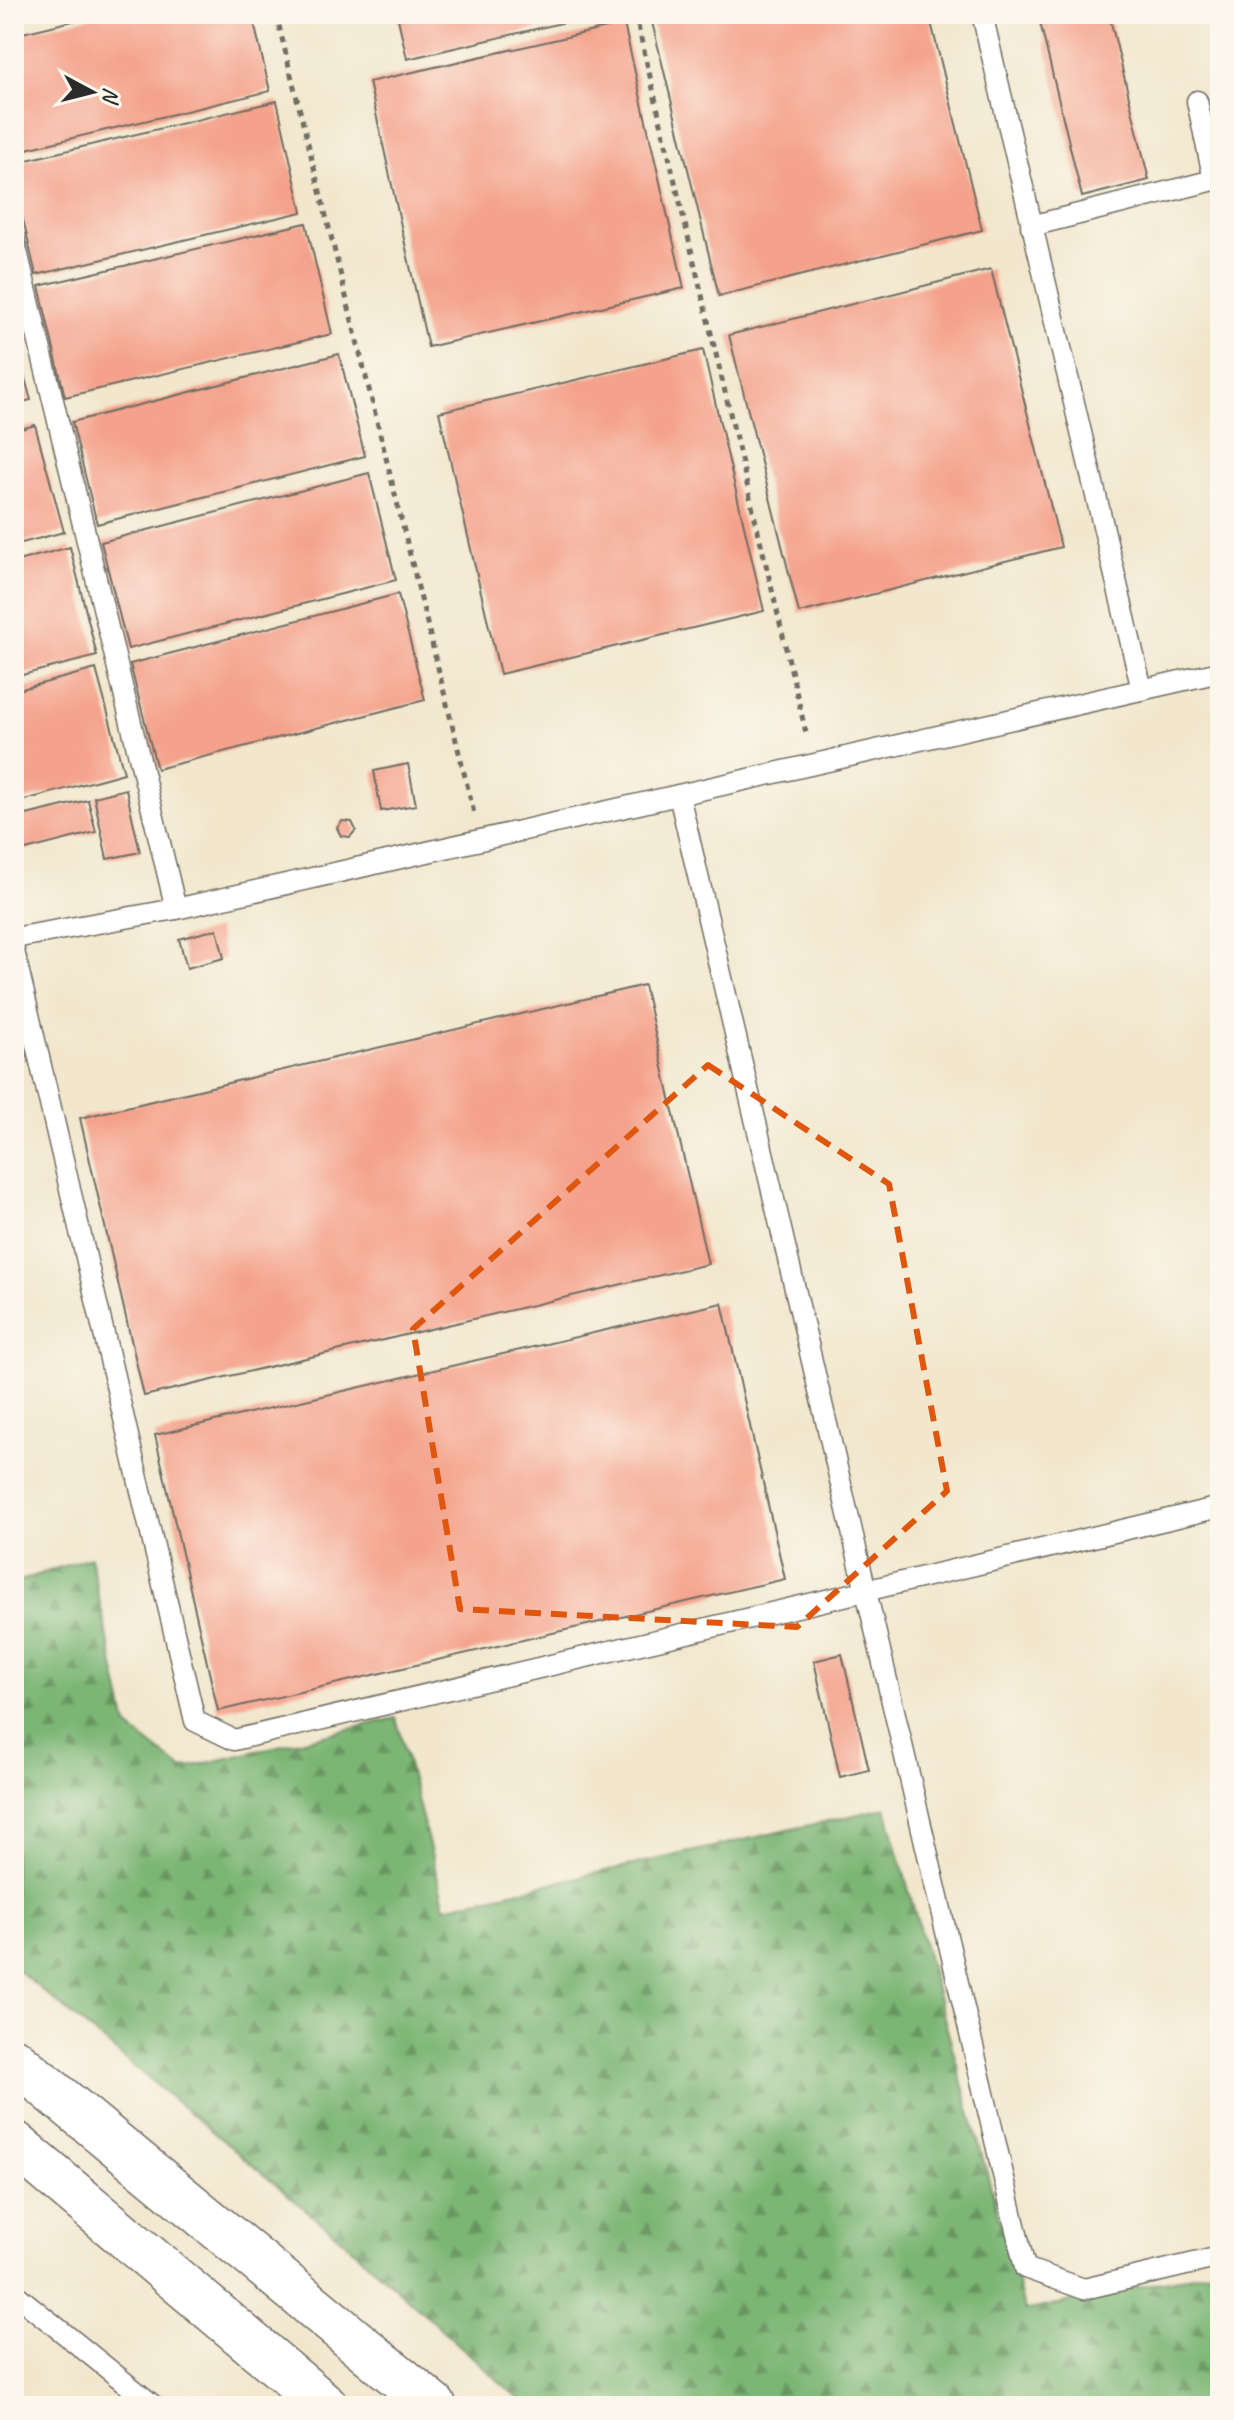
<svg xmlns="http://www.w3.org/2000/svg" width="1234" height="2420" font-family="Caveat,sans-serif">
<defs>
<pattern id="forest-firs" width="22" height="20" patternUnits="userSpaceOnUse" patternTransform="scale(2)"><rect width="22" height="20" fill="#7cb674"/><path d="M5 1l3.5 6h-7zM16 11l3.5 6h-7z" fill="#66945f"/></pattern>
</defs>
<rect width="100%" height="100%" fill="#fbf7ec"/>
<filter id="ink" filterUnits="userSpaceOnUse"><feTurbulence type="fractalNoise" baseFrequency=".0125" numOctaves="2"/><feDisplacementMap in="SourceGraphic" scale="16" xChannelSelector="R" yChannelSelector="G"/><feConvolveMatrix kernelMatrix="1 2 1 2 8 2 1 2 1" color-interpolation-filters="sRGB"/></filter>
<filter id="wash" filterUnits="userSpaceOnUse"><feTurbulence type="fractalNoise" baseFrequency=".006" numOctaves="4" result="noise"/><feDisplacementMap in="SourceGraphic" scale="32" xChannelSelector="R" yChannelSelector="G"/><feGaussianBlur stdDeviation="1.8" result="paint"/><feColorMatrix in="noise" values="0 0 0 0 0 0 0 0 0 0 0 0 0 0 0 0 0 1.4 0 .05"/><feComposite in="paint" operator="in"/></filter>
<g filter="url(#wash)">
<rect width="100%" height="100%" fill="#f2e7cd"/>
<polygon fill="url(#forest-firs)" stroke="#547050" stroke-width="2" points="90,1557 127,1726 182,1769 396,1718 445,1907 886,1808 1025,2311 1220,2269 1220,2406 527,2406 339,2237 14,1967 14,1583"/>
<g id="blocks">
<g fill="#f4a28b">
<polygon points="102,14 252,14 270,91 14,152 14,35"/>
<polygon points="397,14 596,14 596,15 407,59"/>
<polygon points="650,14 929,14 982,230 719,296"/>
<polygon points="1038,14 1109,14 1149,180 1082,197"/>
<polygon points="624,24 684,288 428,347 369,82"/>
<polygon points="277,101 302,212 36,275 14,181 14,163"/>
<polygon points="306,223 332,334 65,397 39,286"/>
<polygon points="991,269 1061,547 799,613 729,335"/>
<polygon points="14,339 31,400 14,404"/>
<polygon points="703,350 764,611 500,674 439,412"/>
<polygon points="339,354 365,456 97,524 72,422"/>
<polygon points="35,425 64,532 14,545 14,431"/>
<polygon points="369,473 396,580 128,649 101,542"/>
<polygon points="70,547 97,656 14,677 14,562"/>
<polygon points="398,594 425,700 157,769 130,664"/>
<polygon points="96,669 124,773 14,803 14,691"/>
<polygon points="408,764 416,805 381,811 374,771"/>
<polygon points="126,789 140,852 107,859 94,797"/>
<polygon points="88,800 96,832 14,853 14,818"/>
<polygon points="342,821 352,822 356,830 350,837 341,836 337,828"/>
<polygon points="217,929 224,958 187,968 179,939"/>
<polygon points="644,985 708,1264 144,1396 80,1118"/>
<polygon points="722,1303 785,1579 218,1711 155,1435"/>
<polygon points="842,1654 869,1770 840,1777 814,1661"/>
</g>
</g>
</g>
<g filter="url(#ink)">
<use href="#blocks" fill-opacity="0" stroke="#716d64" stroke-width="2"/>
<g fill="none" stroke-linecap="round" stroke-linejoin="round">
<defs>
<g id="service">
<polyline points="982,14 1142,690"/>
<polyline points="1031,226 1214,180 1197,101"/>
<polyline points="14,239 176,909"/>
<polyline points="679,795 1025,2268 1084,2289 1220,2257"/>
<polyline points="14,938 176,909 1220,672"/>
<polyline points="14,951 195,1721 234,1740 1220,1507"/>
<polyline points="14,2293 154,2406"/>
</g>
<g id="motorway">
<polyline points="14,2060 434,2406"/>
<polyline points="14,2143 326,2406"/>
</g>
</defs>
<use href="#service" stroke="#716d64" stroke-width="23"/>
<use href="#motorway" stroke="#716d64" stroke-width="47"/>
<g stroke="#716d64" stroke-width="5" stroke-dasharray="6 6" stroke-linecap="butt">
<polyline points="276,14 474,813"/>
<polyline points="14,16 22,14"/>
<polyline points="638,26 807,737"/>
</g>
<use href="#service" stroke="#fff" stroke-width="20"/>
<use href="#motorway" stroke="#fff" stroke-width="44"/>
</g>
</g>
<path fill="none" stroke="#df570e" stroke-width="6" stroke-dasharray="16 10" stroke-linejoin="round" d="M708,1065L889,1184L947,1491L797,1627L460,1609L413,1329Z"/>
<rect width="1234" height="2420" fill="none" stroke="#fbf7ec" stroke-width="48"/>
<g transform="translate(92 92) rotate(97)" stroke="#fbf7ec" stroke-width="6" paint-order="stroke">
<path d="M0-6L14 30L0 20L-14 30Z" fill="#2b2b2b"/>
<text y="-12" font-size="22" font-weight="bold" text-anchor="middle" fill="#2b2b2b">N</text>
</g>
</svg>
